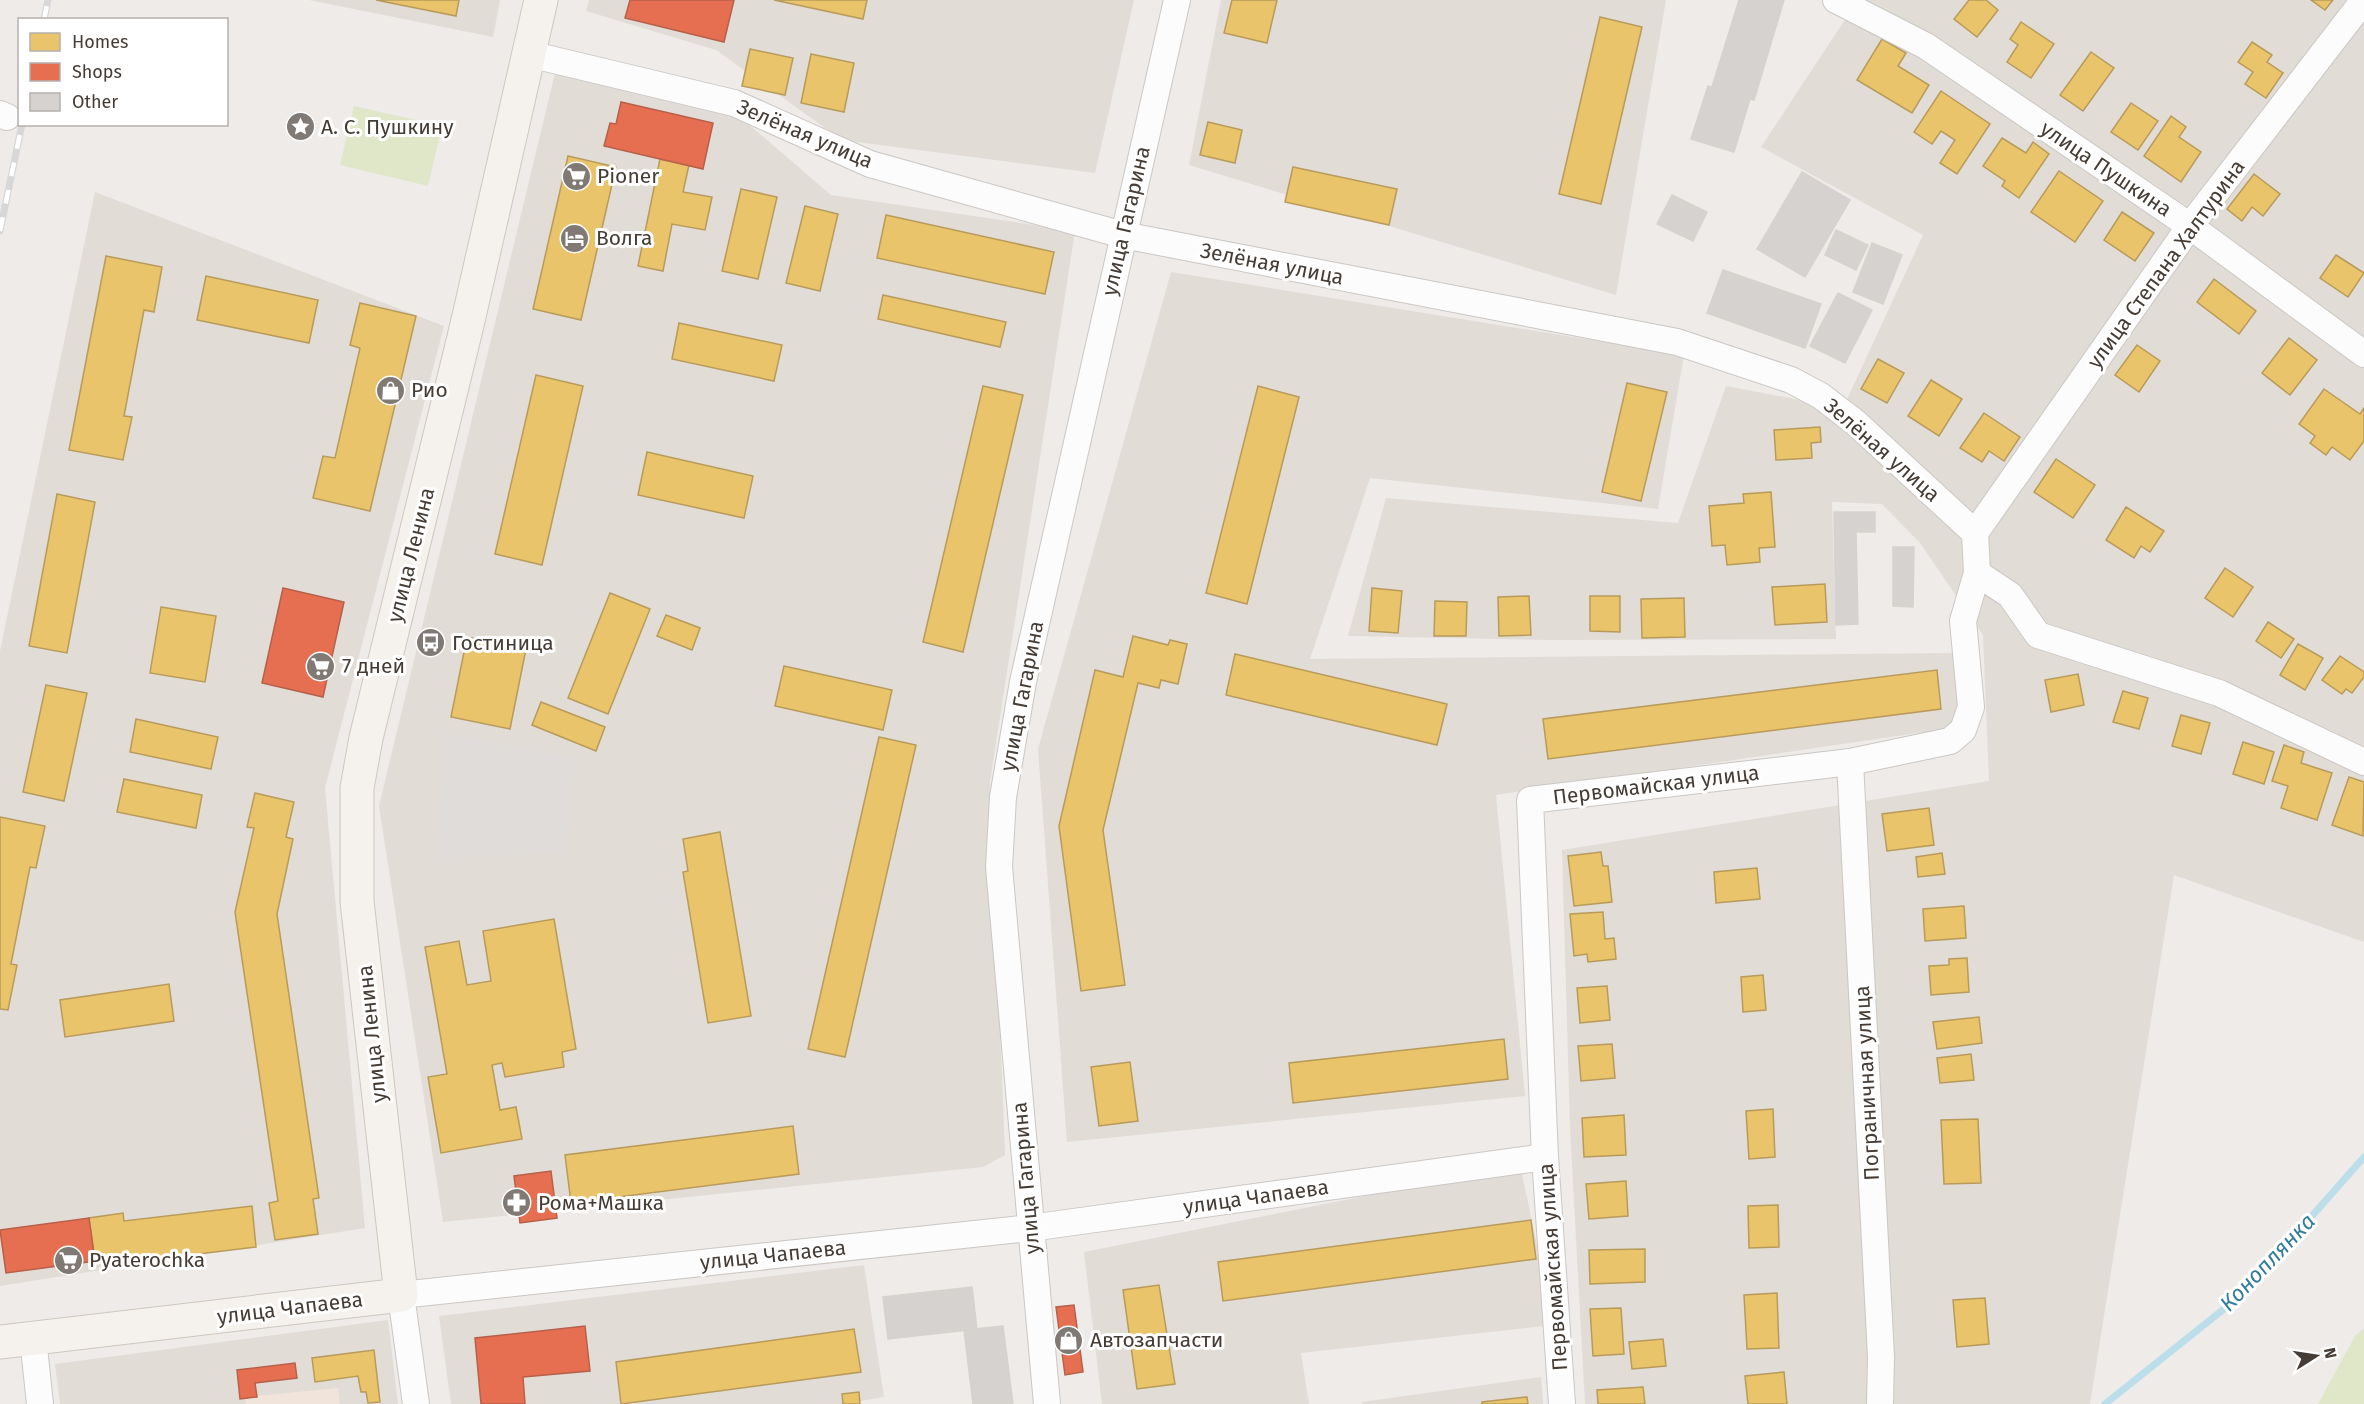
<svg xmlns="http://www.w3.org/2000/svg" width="2364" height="1404" font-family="'Fira Sans',sans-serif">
<rect width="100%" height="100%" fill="#eeebe8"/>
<g fill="#e2dcd6">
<polygon points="309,0 500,0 493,37"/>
<polygon points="589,0 1134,0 1095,173 842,140 716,50 586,11"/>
<polygon points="1221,0 1666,0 1616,295 1189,165"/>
<polygon points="1858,0 2364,0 2364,942 2174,875 2090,1404 1585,1404 1570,1127 1562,850 1989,781 1983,635 1920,543 1882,504 1832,502 1836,639 1552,640 1348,636 1386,498 1678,523 1726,386 1843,408 1923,235 1761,147"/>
<polygon points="555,73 740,117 831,195 1075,231 990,782 1005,1155 983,1167 443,1222 379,806"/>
<polygon points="95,192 444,326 325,788 365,1228 0,1286 0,651"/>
<polygon points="1171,272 1684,355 1658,509 1370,478 1310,659 1953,653 1972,725 1496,795 1525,1096 1067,1142 1038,749"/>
<polygon points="1520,1165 1554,1325 1301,1353 1309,1404 1102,1404 1084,1252"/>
<polygon points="864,1265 884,1397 843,1404 451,1404 439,1316"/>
<polygon points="388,1320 398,1404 60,1404 55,1364"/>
<polygon points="1541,1377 1543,1404 1362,1404 1362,1402"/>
</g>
<polygon fill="#f1e4db" points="338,1388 340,1404 246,1404 245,1397"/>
<g fill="#e0e7c9">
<polygon points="354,106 442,126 428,186 340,165"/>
<polygon points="2364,1328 2364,1404 2318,1404 2355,1336"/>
</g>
<polygon fill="#e0dcd9" points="444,734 576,758 565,854 437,857"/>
<g fill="#e9c46a" stroke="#b89b5a" stroke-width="1.5">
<polygon points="376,0 459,0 456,16"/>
<polygon points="774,0 867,0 863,19"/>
<polygon points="1232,0 1277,0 1267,43 1224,33"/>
<polygon points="1969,0 1986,0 1998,10 1977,37 1954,19"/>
<polygon points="2311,0 2333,0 2325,10"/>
<polygon points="1600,17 1642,27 1601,204 1559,194"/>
<polygon points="2021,22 2054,44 2031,78 2007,62 2018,45 2010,39"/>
<polygon points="1882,39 1906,53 1898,66 1929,85 1912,113 1857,80"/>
<polygon points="2252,42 2272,55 2267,62 2283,73 2266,98 2245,84 2253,72 2238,62"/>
<polygon points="750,49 793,58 785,95 742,86"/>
<polygon points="2091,52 2114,68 2083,111 2060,95"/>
<polygon points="811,54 854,63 844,112 801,103"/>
<polygon points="1941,91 1990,124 1957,174 1940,163 1955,140 1941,131 1932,144 1914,132"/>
<polygon points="2131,103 2158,121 2138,150 2111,132"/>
<polygon points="2171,116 2186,127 2179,137 2201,152 2181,182 2144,156"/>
<polygon points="1208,122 1242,130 1235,163 1200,155"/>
<polygon points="2002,138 2026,153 2033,142 2049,154 2019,198 2002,186 2005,181 1983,166"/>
<polygon points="568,156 616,167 581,320 533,309"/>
<polygon points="660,159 689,165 683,192 712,197 705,230 672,224 663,271 638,266"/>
<polygon points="1293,167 1397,189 1389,225 1285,202"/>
<polygon points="2059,171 2103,201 2075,242 2031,212"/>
<polygon points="2254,174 2280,194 2263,216 2252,207 2242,221 2227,209"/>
<polygon points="741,189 777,197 758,279 722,271"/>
<polygon points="805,206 838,214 820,291 786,283"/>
<polygon points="2122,212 2154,233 2135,261 2104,240"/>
<polygon points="886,215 1054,252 1045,294 877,258"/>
<polygon points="2336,255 2364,273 2348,297 2320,278"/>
<polygon points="106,256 162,267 154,312 144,310 124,416 132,417 123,460 69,450"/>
<polygon points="206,276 318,300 309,343 197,320"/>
<polygon points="2214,279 2256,311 2239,334 2197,302"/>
<polygon points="883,295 1006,322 1000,347 878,319"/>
<polygon points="360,303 416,316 370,511 313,498 323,456 335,458 360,348 350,345"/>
<polygon points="679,323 782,345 774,381 672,359"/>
<polygon points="2289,338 2317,360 2290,395 2262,373"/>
<polygon points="2137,345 2160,361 2139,392 2115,375"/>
<polygon points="1878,359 1904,373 1887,403 1861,389"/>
<polygon points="536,375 583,386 542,565 495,554"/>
<polygon points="1931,380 1962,399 1939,436 1908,416"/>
<polygon points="1627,383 1667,392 1641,501 1602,492"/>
<polygon points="983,386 1023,395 963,652 923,642"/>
<polygon points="1258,386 1299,397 1247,604 1206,593"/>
<polygon points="2324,389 2360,414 2364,408 2364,441 2350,460 2332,447 2326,455 2310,443 2315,436 2299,424"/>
<polygon points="1984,413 2020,437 2004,461 1989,451 1982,462 1960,448"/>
<polygon points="1820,427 1821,442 1811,443 1812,458 1776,460 1774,430"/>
<polygon points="647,452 753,476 744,518 638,495"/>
<polygon points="2056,459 2095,485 2073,518 2034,492"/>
<polygon points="1771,492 1775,547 1759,548 1760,562 1727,565 1725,545 1712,546 1709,506 1744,503 1743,494"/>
<polygon points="57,494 95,502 67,653 29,646"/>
<polygon points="2126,507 2164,531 2150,552 2141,546 2134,558 2106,540"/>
<polygon points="2225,568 2253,587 2233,617 2205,598"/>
<polygon points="1825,584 1827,622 1775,625 1772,587"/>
<polygon points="1372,588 1402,591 1398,633 1369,631"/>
<polygon points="610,593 650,609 608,714 568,698"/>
<polygon points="1529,596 1531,635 1499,636 1498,597"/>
<polygon points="1590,596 1620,596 1620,632 1590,631"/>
<polygon points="1684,598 1685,637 1642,638 1641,599"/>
<polygon points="1435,601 1467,602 1466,636 1434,636"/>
<polygon points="161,607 216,616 205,682 150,673"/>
<polygon points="666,615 700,628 692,650 657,636"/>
<polygon points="2268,622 2294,639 2281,658 2256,641"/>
<polygon points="1133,636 1168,645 1170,640 1187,644 1178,684 1161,680 1159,688 1138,683 1103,830 1125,985 1081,991 1059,826 1095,670 1123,677"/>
<polygon points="467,637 526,649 510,729 451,717"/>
<polygon points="2298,644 2323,658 2305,690 2280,675"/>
<polygon points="1235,654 1447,704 1437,745 1226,695"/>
<polygon points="2340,656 2364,672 2364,677 2352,693 2346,689 2342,694 2322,680"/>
<polygon points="784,666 892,690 883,730 775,706"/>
<polygon points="1937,670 1941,709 1548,759 1543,719"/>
<polygon points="2078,674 2084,705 2051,712 2045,680"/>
<polygon points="46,685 87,693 64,801 23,792"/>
<polygon points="2123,691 2148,698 2139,729 2113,722"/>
<polygon points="541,702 605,727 596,751 532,725"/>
<polygon points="2181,715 2210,723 2201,754 2172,746"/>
<polygon points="136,719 218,737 211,769 130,752"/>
<polygon points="879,737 916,745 845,1057 808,1049"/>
<polygon points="2243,742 2274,752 2264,784 2233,774"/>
<polygon points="2284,745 2304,752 2301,763 2332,773 2317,820 2281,808 2288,786 2272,781"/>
<polygon points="2349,777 2364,782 2363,836 2332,825"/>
<polygon points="124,779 202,795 196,828 117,812"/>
<polygon points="255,793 294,802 286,837 293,839 277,914 319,1198 313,1199 318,1234 275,1240 269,1203 278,1201 235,912 254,828 247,827"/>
<polygon points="1929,808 1934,845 1887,851 1882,814"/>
<polygon points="0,817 45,826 36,868 30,867 11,964 17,965 8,1010 0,1009"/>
<polygon points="720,832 751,1016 708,1023 683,872 688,871 683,839"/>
<polygon points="1601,852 1603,866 1608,866 1612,902 1574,906 1568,856"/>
<polygon points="1942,853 1945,874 1918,877 1916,857"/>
<polygon points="1757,868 1760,899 1716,903 1714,872"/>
<polygon points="1964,906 1966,938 1925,941 1923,909"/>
<polygon points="1603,912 1605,939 1614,938 1616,959 1588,962 1587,954 1574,956 1570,914"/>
<polygon points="554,919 576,1049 562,1052 564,1067 505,1077 502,1063 492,1065 500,1110 516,1107 522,1139 441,1153 428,1077 447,1074 425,947 459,941 467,985 491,981 483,931"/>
<polygon points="1967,958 1969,992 1931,995 1929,966 1949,965 1949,959"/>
<polygon points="1763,975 1766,1010 1743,1012 1741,977"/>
<polygon points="169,984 174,1021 65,1037 60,1000"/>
<polygon points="1607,986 1610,1020 1580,1023 1577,988"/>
<polygon points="1979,1017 1982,1043 1937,1049 1933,1022"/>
<polygon points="1504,1039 1508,1079 1293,1103 1289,1063"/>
<polygon points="1612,1044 1615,1078 1581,1081 1578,1046"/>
<polygon points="1971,1054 1974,1080 1940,1083 1937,1058"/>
<polygon points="1130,1062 1138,1121 1099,1126 1091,1067"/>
<polygon points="1773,1109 1775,1157 1749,1159 1746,1111"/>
<polygon points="1624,1115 1626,1155 1584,1157 1582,1118"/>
<polygon points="1978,1119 1981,1183 1944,1184 1941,1120"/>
<polygon points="793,1126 799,1174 571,1203 565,1155"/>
<polygon points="1626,1181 1628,1216 1589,1219 1586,1184"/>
<polygon points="1778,1205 1779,1247 1749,1248 1748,1206"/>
<polygon points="252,1206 256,1247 133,1262 132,1256 95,1261 89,1218 123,1213 124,1221"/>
<polygon points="1531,1220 1536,1259 1223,1301 1218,1262"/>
<polygon points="1645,1249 1645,1282 1590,1284 1589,1250"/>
<polygon points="1159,1285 1175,1384 1137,1389 1123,1290"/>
<polygon points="1777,1293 1779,1348 1747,1349 1744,1295"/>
<polygon points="1985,1298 1989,1344 1957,1347 1953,1300"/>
<polygon points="1621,1308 1624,1354 1593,1356 1590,1309"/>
<polygon points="854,1329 861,1372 621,1404 616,1362"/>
<polygon points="1663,1339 1666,1366 1632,1369 1629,1342"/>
<polygon points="374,1350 380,1402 368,1403 366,1392 361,1392 358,1376 315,1382 312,1358"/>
<polygon points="1784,1372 1787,1404 1748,1404 1745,1376"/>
<polygon points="1643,1387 1645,1404 1598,1404 1597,1390"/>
<polygon points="859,1392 860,1404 843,1404 842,1394"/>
<polygon points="1527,1397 1528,1404 1482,1404 1482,1402"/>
</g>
<g fill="#e76f51" stroke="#b66049" stroke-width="1.5">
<polygon points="630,0 734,0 724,42 625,18"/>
<polygon points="621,102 713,123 703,169 604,146 610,123 616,124"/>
<polygon points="283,588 344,602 323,697 262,683"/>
<polygon points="551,1171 557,1218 520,1223 514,1176"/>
<polygon points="89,1218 95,1261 6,1273 0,1230"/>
<polygon points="1074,1305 1083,1372 1065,1375 1056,1307"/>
<polygon points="585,1326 590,1371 523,1377 525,1404 481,1404 475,1338"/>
<polygon points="295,1363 297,1378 255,1383 257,1397 240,1399 237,1370"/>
</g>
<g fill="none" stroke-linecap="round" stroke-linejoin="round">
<polyline stroke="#bbdeea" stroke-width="7" points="2105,1404 2244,1293 2364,1157"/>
</g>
<g fill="#d6d2cf" stroke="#d6d2ce" stroke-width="1.5">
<polygon points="1739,0 1784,0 1754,100 1712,87"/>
<polygon points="1708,86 1750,99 1734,152 1691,139"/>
<polygon points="1802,172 1850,200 1805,277 1757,249"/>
<polygon points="1672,195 1707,212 1693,241 1657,224"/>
<polygon points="1836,230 1868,245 1856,270 1825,255"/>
<polygon points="1872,243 1902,255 1883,304 1853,292"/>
<polygon points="1723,270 1821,304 1805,348 1707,313"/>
<polygon points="1838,293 1872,310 1845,363 1810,346"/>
<polygon points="1834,512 1875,512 1875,532 1856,532 1858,624 1836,625"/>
<polygon points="1893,547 1914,547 1913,607 1893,606"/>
<polygon points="972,1287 977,1329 888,1339 883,1297"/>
<polygon points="1003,1326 1013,1404 973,1404 964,1330"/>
</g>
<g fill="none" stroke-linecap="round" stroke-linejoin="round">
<defs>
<g id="street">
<polyline points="1836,0 1926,46 2190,226 2364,354"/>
<polyline points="529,54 734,103 870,164 1123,235 1677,342 1791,380 1821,396 1856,423 1975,533"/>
<polyline points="0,114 7,117"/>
<polyline points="1975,533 2190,226 2364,0"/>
<polyline points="1977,573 2010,595 2038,635 2219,693 2364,762"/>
<polyline points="1850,762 1881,1357 1880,1404"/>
<polyline points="33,1338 40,1404"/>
<polyline points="416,1404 401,1295 1030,1228 1545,1157"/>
<polyline points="1047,1404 999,867 1003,797 1023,682 1177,0"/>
<polyline points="1562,1404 1545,1157 1530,800 1850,762 1950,741 1963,730 1971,707 1963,621 1977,573 1975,533"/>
</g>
<polyline id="secondary" points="0,1342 401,1295 357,901 357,788 366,738 467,325 541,0"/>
</defs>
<use href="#street" stroke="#cbc7c4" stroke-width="28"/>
<use href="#secondary" stroke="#cdc7bf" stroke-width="35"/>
<use href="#street" stroke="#fcfcfc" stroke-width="26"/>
<use href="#secondary" stroke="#f5f2ee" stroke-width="33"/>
<defs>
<g id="rail">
<polyline points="44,20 48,0"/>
<polyline points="0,231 22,124"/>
</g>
</defs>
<use href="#rail" stroke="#d8d7d7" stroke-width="7"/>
<use href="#rail" stroke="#fff" stroke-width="4.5" stroke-dasharray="14" stroke-linecap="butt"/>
</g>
<defs>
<symbol id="sight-disc" viewBox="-11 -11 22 22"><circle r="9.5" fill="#807974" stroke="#fff"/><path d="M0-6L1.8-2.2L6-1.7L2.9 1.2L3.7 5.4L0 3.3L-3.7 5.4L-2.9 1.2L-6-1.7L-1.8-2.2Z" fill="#fff"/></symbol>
<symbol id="supermarket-disc" viewBox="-11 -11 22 22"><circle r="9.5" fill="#807974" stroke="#fff"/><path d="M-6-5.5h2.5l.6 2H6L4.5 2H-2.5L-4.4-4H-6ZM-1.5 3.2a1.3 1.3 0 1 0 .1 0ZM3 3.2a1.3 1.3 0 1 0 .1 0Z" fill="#fff"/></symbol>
<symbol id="hotel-disc" viewBox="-11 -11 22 22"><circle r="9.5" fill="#807974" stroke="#fff"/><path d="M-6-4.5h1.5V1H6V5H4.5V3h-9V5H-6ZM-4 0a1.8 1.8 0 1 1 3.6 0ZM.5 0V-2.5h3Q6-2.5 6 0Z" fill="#fff"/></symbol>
<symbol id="shop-disc" viewBox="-11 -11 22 22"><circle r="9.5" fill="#807974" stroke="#fff"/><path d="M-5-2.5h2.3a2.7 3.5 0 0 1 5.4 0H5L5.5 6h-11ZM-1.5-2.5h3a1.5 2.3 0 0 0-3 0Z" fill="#fff"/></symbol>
<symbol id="bus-disc" viewBox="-11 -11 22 22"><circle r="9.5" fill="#807974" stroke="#fff"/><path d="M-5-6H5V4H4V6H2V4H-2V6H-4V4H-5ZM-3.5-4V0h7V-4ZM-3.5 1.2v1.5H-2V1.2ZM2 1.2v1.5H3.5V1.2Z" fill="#fff"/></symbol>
<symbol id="pharmacy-disc" viewBox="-11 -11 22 22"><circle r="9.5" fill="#807974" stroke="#fff"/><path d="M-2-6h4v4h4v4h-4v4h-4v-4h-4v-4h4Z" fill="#fff"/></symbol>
</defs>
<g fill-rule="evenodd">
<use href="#sight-disc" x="284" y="110" width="33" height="33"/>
<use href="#supermarket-disc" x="560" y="160" width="33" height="33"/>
<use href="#hotel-disc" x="558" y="222" width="33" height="33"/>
<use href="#shop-disc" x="374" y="374" width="33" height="33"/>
<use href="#bus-disc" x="414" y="626" width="33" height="33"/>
<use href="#supermarket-disc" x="304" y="650" width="33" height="33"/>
<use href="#pharmacy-disc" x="500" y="1186" width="33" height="33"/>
<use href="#supermarket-disc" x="52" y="1244" width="33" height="33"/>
<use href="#shop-disc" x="1052" y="1324" width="33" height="33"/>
</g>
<g text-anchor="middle" stroke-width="6" stroke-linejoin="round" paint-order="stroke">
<g font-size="21" fill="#443c35" stroke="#fff" text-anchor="start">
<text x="321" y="134">А. С. Пушкину</text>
<text x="597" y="183">Pioner</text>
<text x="596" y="245">Волга</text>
<text x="411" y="397">Рио</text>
<text x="452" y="650">Гостиница</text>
<text x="342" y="673">7 дней</text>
<text x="538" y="1210">Рома+Машка</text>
<text x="89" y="1267">Pyaterochka</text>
<text x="1090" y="1347">Автозапчасти</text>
</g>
<g font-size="21" fill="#443c35" stroke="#fff">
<text transform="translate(805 134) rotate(23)" y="7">Зелёная улица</text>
<text transform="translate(2106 169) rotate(34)" y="7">улица Пушкина</text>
<text transform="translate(1126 221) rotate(-77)" y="7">улица Гагарина</text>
<text transform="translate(1272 264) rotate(11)" y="7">Зелёная улица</text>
<text transform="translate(2166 264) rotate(-54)" y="7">улица Степана Халтурина</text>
<text transform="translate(1882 450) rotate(41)" y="7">Зелёная улица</text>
<text transform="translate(411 555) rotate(-76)" y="7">улица Ленина</text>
<text transform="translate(1022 696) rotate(-79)" y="7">улица Гагарина</text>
<text transform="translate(1656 785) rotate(-7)" y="7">Первомайская улица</text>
<text transform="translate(372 1034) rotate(-96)" y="7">улица Ленина</text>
<text transform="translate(1867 1083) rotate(-93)" y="7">Пограничная улица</text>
<text transform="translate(1026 1178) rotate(-95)" y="7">улица Гагарина</text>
<text transform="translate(1256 1197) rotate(-8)" y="7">улица Чапаева</text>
<text transform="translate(773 1255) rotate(-6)" y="7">улица Чапаева</text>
<text transform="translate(1553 1267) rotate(-94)" y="7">Первомайская улица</text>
<text transform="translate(290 1308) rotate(-7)" y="7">улица Чапаева</text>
</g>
<g font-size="22" font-style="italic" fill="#317d99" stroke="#fff">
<text transform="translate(2267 1262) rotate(-46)" y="8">Коноплянка</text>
</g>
</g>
<rect x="18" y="18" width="210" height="108" fill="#ffffff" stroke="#b4b1ae" stroke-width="1.5"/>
<rect x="30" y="33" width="30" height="18" fill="#e9c46a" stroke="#b4b1ae" stroke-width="1.5"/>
<text x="72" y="48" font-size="18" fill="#443c35">Homes</text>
<rect x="30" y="63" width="30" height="18" fill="#e76f51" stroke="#b4b1ae" stroke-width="1.5"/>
<text x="72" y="78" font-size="18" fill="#443c35">Shops</text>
<rect x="30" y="93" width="30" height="18" fill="#d6d2cf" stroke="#b4b1ae" stroke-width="1.5"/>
<text x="72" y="108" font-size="18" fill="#443c35">Other</text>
<g transform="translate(2316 1356) rotate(78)" stroke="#ffffff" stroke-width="4.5" paint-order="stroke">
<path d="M0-4.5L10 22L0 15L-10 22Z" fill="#443c35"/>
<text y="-9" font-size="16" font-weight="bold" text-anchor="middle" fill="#443c35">N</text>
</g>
</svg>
